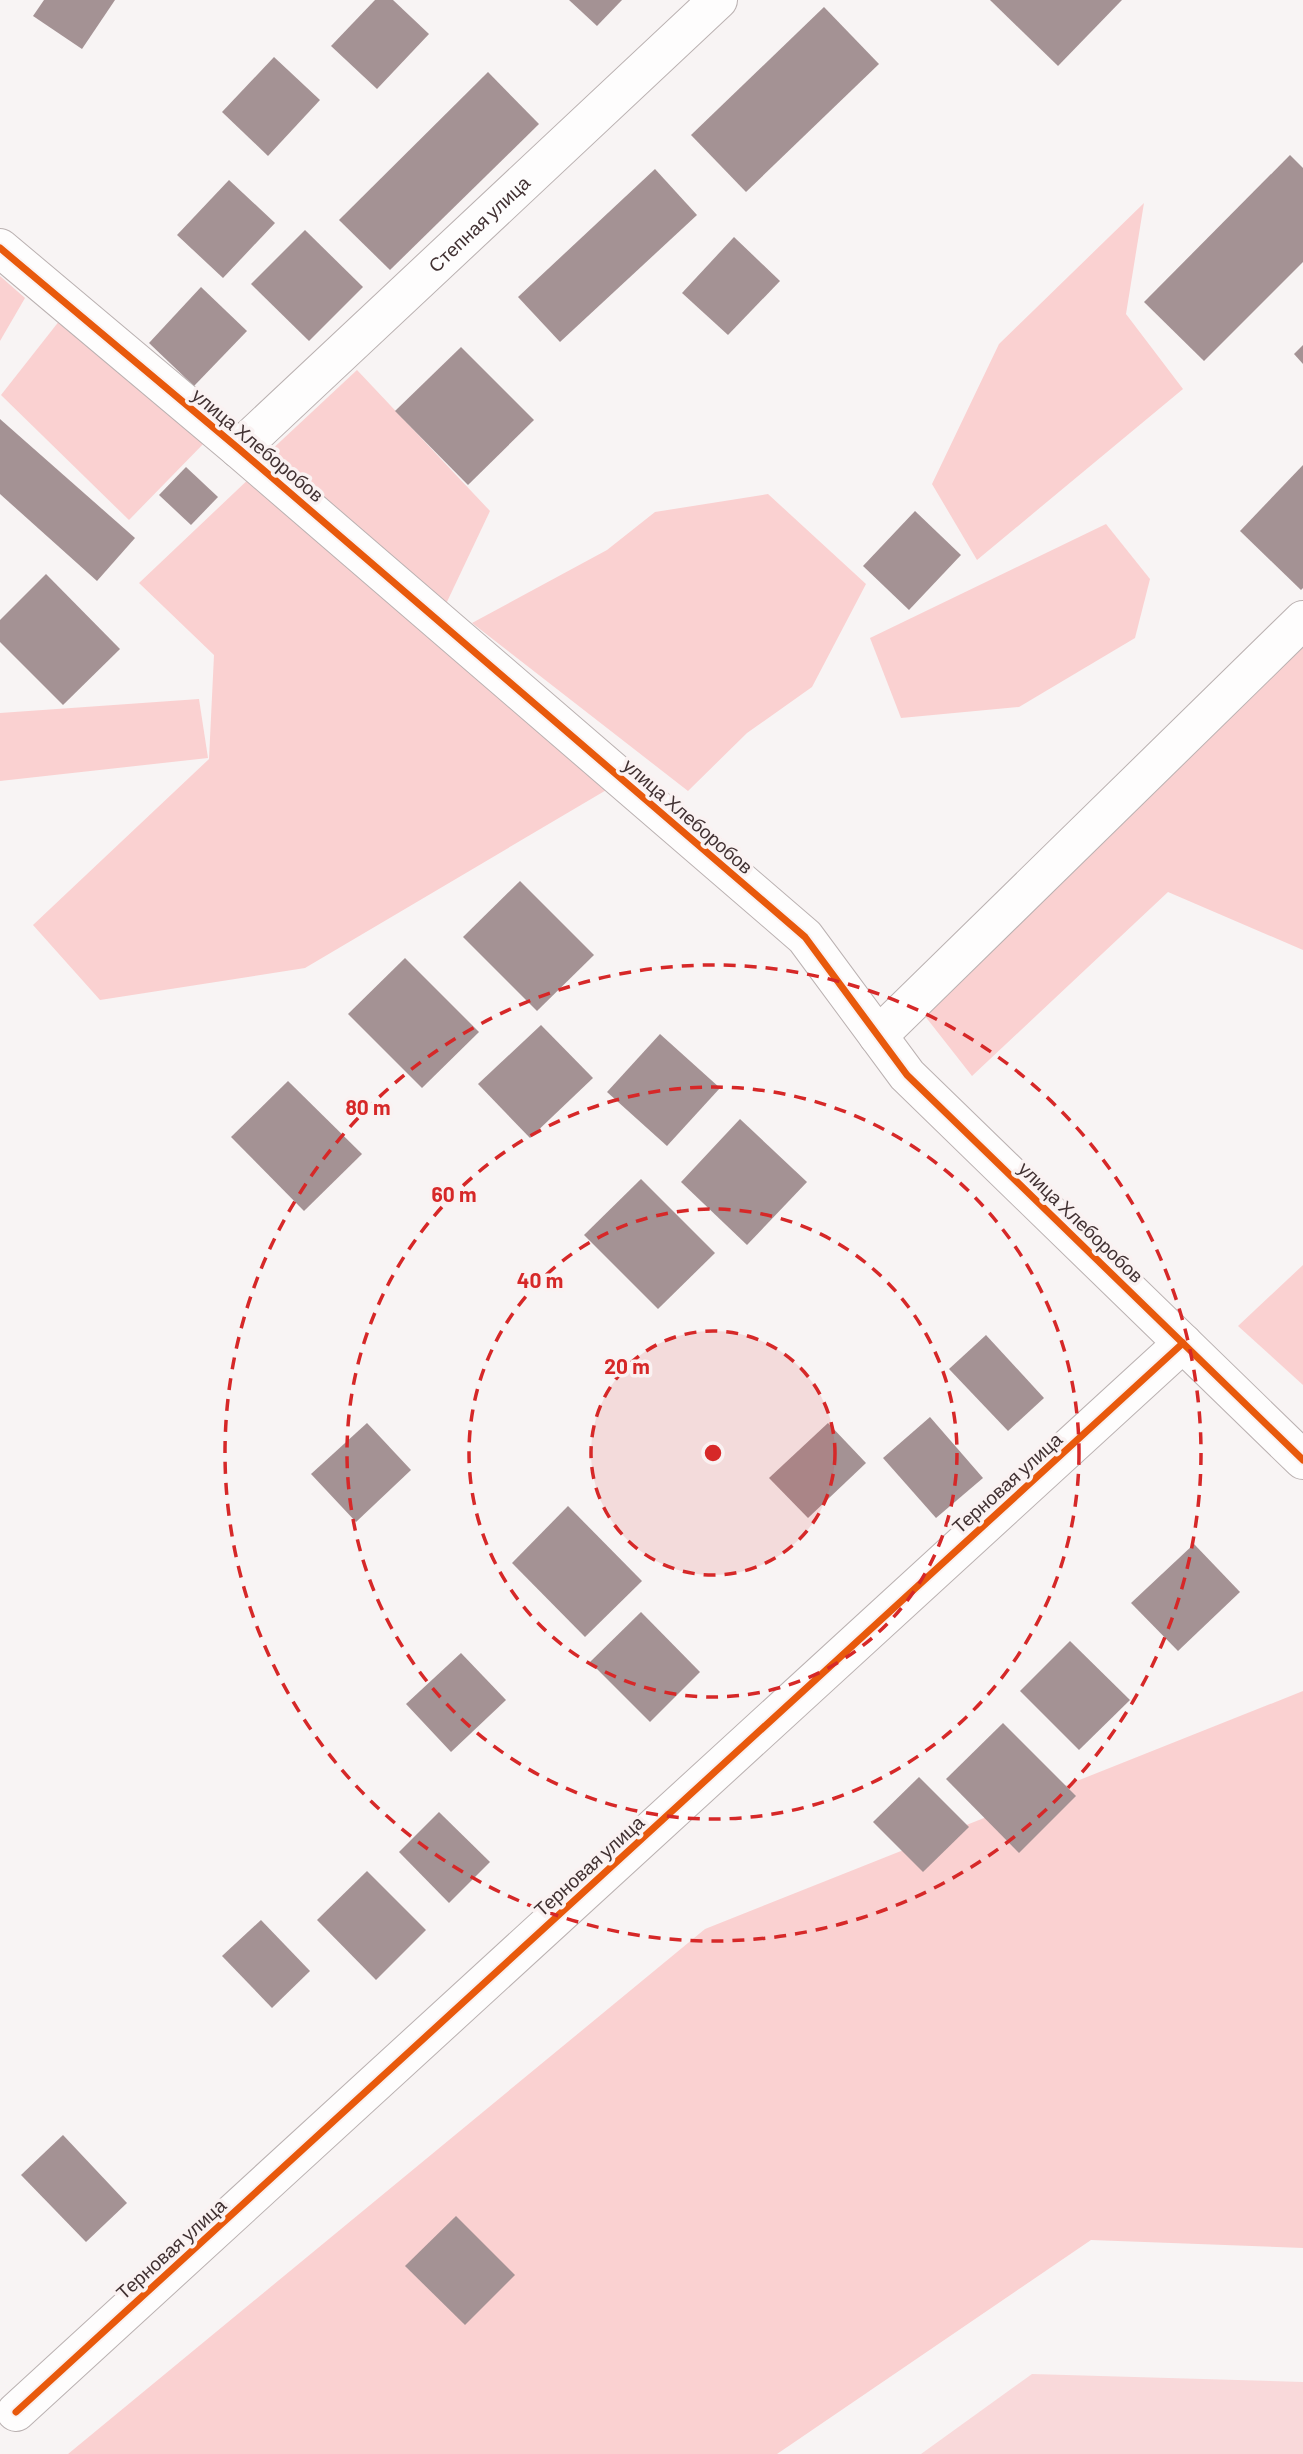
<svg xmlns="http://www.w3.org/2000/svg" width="1303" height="2454" font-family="Barlow,sans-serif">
<rect width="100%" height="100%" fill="#f8f4f4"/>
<g fill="#fad1d1">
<polygon points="1144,203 1126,314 1183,389 977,560 932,484 999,344"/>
<polygon points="0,276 25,298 0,341"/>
<polygon points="60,320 208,439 129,520 1,395"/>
<polygon points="357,370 490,511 445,606 267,454"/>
<polygon points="254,474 625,779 305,968 100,1000 33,925 209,759 214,655 139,583"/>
<polygon points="768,494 866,584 812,687 747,733 688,791 472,623 607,550 655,512"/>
<polygon points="1106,524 1150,579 1135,638 1019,707 901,718 870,638"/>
<polygon points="1303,632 1303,950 1168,892 972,1076 910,997"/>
<polygon points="199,699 208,758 0,781 0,713"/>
<polygon points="1303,1265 1303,1385 1238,1326"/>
<polygon points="1303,1691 1303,2248 1091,2240 777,2454 68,2454 705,1929"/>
</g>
<polygon fill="#f9d9da" points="1032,2374 1303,2382 1303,2454 921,2454"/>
<g fill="#a49294">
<polygon points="44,0 115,0 82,49 33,16"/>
<polygon points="375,0 393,0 429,34 377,89 331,46"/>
<polygon points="569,0 622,0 597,26"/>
<polygon points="990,0 1122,0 1058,66"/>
<polygon points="824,7 879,64 746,192 691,135"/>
<polygon points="274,57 320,100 268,156 222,112"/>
<polygon points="488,72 539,124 390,270 339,220"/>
<polygon points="1290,155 1303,168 1303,262 1204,361 1144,302"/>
<polygon points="655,169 697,215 560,342 518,297"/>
<polygon points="229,180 275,223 223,278 177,235"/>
<polygon points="305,230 363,287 309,341 251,284"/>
<polygon points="734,237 780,281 728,335 682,293"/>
<polygon points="201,287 247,331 194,386 149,343"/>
<polygon points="1303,345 1303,364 1294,354"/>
<polygon points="461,347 534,420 468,485 395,411"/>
<polygon points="0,419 135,538 97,581 0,494"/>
<polygon points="1303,465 1303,588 1301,590 1240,531"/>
<polygon points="186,467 218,497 191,525 159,495"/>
<polygon points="915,511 961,555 909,610 863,566"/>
<polygon points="46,574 120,649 63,705 0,642 0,620"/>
<polygon points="520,881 594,955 537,1011 463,937"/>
<polygon points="405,958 479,1032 422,1088 348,1014"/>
<polygon points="541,1025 593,1078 530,1138 478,1084"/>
<polygon points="660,1034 720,1088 667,1146 607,1092"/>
<polygon points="288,1081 362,1154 304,1211 231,1137"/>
<polygon points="740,1119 807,1182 747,1245 681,1182"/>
<polygon points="641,1179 715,1253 658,1309 584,1235"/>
<polygon points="986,1335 1044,1398 1008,1431 949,1369"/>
<polygon points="930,1417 983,1478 936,1518 883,1458"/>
<polygon points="367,1423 411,1470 356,1522 311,1474"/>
<polygon points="828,1423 866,1463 808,1518 769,1478"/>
<polygon points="568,1506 642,1581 585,1637 512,1563"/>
<polygon points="1194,1544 1240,1592 1178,1651 1131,1603"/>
<polygon points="641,1612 700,1672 650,1722 590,1662"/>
<polygon points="1070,1641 1130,1700 1079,1750 1020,1691"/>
<polygon points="461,1653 506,1700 451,1752 406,1704"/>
<polygon points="1003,1723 1076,1796 1019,1853 946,1779"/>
<polygon points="919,1777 969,1827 923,1872 873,1822"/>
<polygon points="439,1812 490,1862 449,1903 399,1852"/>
<polygon points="367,1871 426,1930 376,1980 317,1920"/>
<polygon points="261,1920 310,1971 272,2008 222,1956"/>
<polygon points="63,2135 127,2203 86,2242 21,2175"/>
<polygon points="456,2216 515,2275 465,2325 405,2266"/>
</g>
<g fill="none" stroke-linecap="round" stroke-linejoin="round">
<defs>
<g id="minor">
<polyline points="0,248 239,449 805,937 907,1075 1303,1460"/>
<path id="s1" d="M239,449L718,0"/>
<polyline points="878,1036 1303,620"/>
<polyline points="16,2412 1183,1343"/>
</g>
</defs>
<use href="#minor" stroke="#bab1b1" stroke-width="40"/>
<use href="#minor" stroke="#fefdfd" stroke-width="38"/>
<defs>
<g id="cycleway">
<polyline points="0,248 239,449 805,937 907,1075 1303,1460"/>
<polyline points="16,2412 1183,1343"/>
</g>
</defs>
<use href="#cycleway" stroke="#faf2f2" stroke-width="11"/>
<use href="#cycleway" stroke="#e8590c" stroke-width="7"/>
</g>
<circle cx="713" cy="1453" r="122" fill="#d62828" fill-opacity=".12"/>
<g fill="none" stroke="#d62828" stroke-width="3.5" stroke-dasharray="12 9">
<circle cx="713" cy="1453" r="122"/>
<circle cx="713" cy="1453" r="244"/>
<circle cx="713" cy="1453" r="366"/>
<circle cx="713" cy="1453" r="488"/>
</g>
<g text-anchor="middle" stroke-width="7" stroke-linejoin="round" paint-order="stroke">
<g font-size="19" fill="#413132" stroke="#faf2f2">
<text dy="7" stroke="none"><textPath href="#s1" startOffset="329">Степная улица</textPath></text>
<text transform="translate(258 445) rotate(40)" y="7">улица Хлеборобов</text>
<text transform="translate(688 816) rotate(41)" y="7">улица Хлеборобов</text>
<text transform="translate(1081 1222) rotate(44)" y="7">улица Хлеборобов</text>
<text transform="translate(1007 1483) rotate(-42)" y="7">Терновая улица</text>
<text transform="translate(589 1866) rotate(-42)" y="7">Терновая улица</text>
<text transform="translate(171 2249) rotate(-42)" y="7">Терновая улица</text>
</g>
</g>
<circle cx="713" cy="1453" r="10" fill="#d62828" stroke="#faf2f2" stroke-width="3.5"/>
<g font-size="21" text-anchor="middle" font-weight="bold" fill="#d62828" stroke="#faf2f2" stroke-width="7" stroke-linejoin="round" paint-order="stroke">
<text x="368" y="1115">80 m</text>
<text x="454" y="1202">60 m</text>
<text x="540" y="1288">40 m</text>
<text x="627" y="1374">20 m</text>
</g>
</svg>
